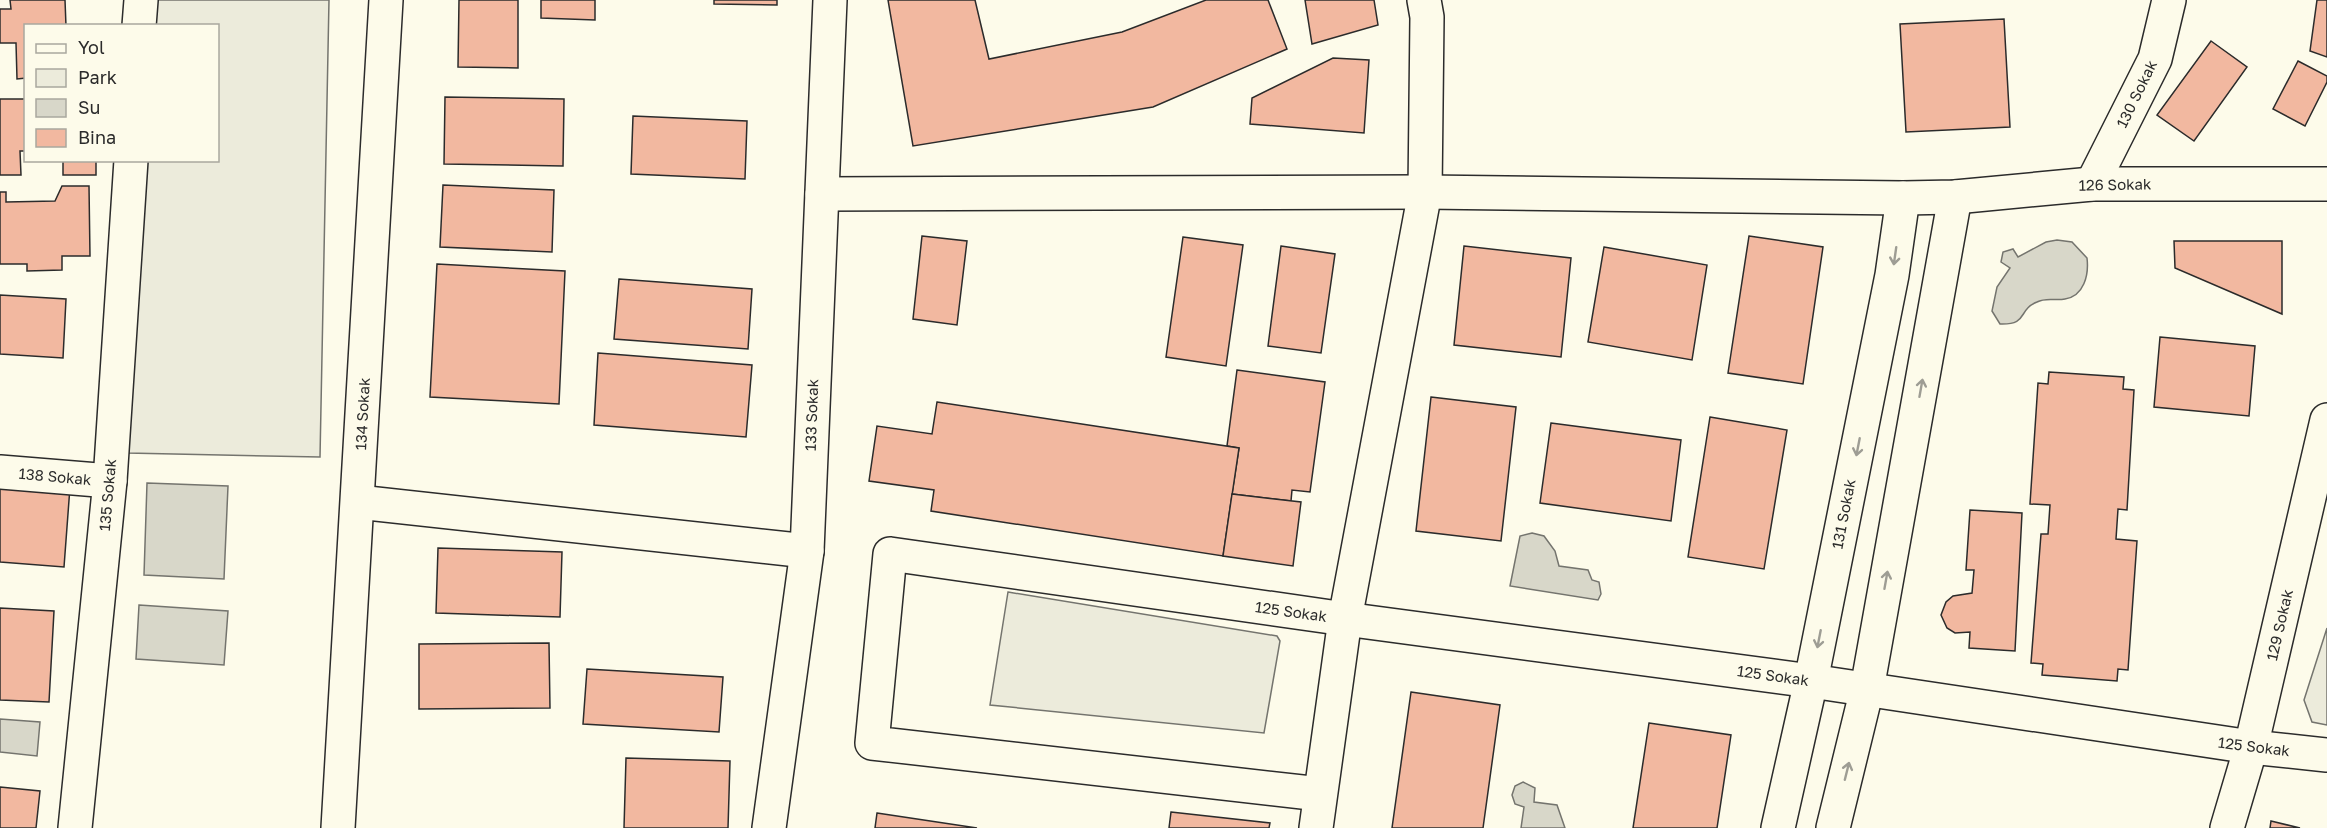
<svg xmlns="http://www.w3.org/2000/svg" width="2327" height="828" font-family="'Golos Text',sans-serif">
<rect width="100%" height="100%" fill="#fdfbea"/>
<g fill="#ecebdb" stroke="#74746e" stroke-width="1.5">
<polygon points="150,0 329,0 320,457 127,453 142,161 218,160 218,26 149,25"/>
<polygon points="1008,592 1277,636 1280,641 1264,733 990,705"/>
<polygon points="2327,628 2327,725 2312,722 2304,700"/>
</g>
<g fill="#d8d7c9" stroke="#74746e" stroke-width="1.5">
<path d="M2057,240L2072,242L2087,258C2089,275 2084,296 2065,299C2055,301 2046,297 2037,302C2017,310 2029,325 2000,324L1992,311L1997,287L2010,268L2001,262L2003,252L2013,249L2018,257L2046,242Z"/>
<polygon points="147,483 228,486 224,579 144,575"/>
<polygon points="1532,533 1544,536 1555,551 1559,566 1588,570 1592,580 1599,582 1601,594 1598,600 1510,586 1520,536"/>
<polygon points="139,605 228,611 224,665 136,659"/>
<polygon points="0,719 40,722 37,756 0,752"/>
<polygon points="1523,782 1535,788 1534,802 1557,805 1565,828 1521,828 1524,807 1515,804 1512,795 1515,786"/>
</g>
<g fill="#f2b8a0" stroke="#2b2b2b" stroke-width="1.5">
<polygon points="10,0 65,0 66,26 26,26 26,78 17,79 16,43 0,43 0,9 11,9"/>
<polygon points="459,0 518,0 518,68 458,67"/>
<polygon points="541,0 595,0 595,20 541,18"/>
<polygon points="714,0 777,0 777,5 714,4"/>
<polygon points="888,0 975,0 989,59 1122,32 1206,0 1268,0 1287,49 1153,107 913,146"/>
<polygon points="1305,0 1374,0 1378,25 1312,44"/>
<polygon points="2317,0 2327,0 2327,57 2310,51"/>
<polygon points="2004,19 2010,127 1906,132 1900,24"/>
<polygon points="2211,41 2247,67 2194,141 2157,115"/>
<polygon points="1333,58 1369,60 1364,133 1250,124 1252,98"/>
<polygon points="2298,61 2327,76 2327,82 2305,126 2273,109"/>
<polygon points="445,97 564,99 563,166 444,164"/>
<polygon points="0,99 26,99 26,151 20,151 21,175 0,175"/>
<polygon points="633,116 747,121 745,179 631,174"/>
<rect x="63" y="160" width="33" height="15"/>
<polygon points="443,185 554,190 552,252 440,247"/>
<polygon points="62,186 89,186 90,256 62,256 62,270 27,271 27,264 0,264 0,192 6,192 6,202 55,201"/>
<polygon points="922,236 967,241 957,325 913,319"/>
<polygon points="1749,236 1823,247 1803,384 1728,373"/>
<polygon points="1183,237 1243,245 1226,366 1166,357"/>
<polygon points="2174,241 2282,241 2282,314 2175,268"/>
<polygon points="1281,246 1335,254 1321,353 1268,346"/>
<polygon points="1464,246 1571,258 1561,357 1454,345"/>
<polygon points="1604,247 1707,265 1692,360 1588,342"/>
<polygon points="437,264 565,271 559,404 430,397"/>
<polygon points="619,279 752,289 748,349 614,339"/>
<polygon points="0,295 66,299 63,358 0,354"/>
<polygon points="2160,337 2255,346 2249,416 2154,407"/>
<polygon points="598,353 752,365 746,437 594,425"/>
<polygon points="1237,370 1325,382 1310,492 1292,490 1291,501 1232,494 1239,448 1227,446"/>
<polygon points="2049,372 2124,377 2123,389 2134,390 2127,510 2118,509 2116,539 2137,541 2128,670 2118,669 2117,681 2042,675 2043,664 2031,663 2041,534 2048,534 2050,505 2030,504 2038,383 2048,384"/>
<polygon points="1431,397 1516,407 1501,541 1416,531"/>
<polygon points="937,402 1239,448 1223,556 931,511 934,490 869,481 877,426 932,434"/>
<polygon points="1710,417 1787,430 1764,569 1688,557"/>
<polygon points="1551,423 1681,440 1671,521 1540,503"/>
<polygon points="0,481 70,487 64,567 0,562"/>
<polygon points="1232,494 1301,502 1293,566 1223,556"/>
<polygon points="1970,510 2022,513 2015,651 1969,648 1970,632 1955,633 1947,628 1941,615 1946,602 1953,596 1972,593 1974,570 1966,570"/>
<polygon points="438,548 562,552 560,617 436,613"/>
<polygon points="0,608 54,611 49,702 0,700"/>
<polygon points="549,643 550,708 419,709 419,644"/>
<polygon points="587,669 723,677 719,732 583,724"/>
<polygon points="1411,692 1500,705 1483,828 1392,828"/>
<polygon points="1649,723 1731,735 1717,828 1633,828"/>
<polygon points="626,758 730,761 728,828 624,828"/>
<polygon points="0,787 40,791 36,828 0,828"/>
<polygon points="1171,812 1270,823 1269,828 1169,828"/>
<polygon points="877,813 977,828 875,828"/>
<polygon points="2271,821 2300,828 2270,828"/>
</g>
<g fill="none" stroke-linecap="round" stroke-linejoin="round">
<defs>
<g id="minor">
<polyline points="139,26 141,0"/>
<polyline points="2092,184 2155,59 2169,0"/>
<polyline points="822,194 1425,192 1903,198 1955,197 2092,184 2327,184"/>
<polyline points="0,472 110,481"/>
<polyline points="358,502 807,551"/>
<polyline points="1320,794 872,743 890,554 1345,619 1811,681 2251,747 2327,755"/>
<polyline points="75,828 110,481 131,160"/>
<polyline points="338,828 386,0"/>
<polyline points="769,828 807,551 830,0"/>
<polyline points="1316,828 1345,619 1425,192 1427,17 1424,0"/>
<polyline points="1778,828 1811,681 1892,275 1903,198"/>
<polyline points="1833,828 1867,689 1955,197"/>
<polyline points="2227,828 2251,747 2327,420"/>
</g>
</defs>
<use href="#minor" stroke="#2b2b2b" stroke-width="36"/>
<use href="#minor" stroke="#fdfbea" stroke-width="33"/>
</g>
<defs><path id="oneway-shaft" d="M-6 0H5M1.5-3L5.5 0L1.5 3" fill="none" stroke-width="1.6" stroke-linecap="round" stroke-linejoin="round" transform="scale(1.5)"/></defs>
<g stroke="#9e9d94">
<use href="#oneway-shaft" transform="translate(1895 256) rotate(98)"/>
<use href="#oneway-shaft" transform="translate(1921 388) rotate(-80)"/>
<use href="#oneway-shaft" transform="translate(1858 447) rotate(101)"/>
<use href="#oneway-shaft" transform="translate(1886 580) rotate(-80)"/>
<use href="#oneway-shaft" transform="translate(1819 639) rotate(101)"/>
<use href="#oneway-shaft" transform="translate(1847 771) rotate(-76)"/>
</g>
<g text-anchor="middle" stroke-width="4.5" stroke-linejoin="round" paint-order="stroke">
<g font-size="15" fill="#2b2b2b" stroke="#fdfbea">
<text transform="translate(2137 94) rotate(-64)" y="5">130 Sokak</text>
<text transform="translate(2115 185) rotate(-1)" y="5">126 Sokak</text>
<text transform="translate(363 414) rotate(-87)" y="5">134 Sokak</text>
<text transform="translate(812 415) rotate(-88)" y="5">133 Sokak</text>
<text transform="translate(55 477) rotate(5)" y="5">138 Sokak</text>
<text transform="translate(108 495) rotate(-85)" y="5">135 Sokak</text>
<text transform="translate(1844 514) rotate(-79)" y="5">131 Sokak</text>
<text transform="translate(1291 612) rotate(8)" y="5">125 Sokak</text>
<text transform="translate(2280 625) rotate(-77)" y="5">129 Sokak</text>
<text transform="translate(1773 676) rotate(8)" y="5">125 Sokak</text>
<text transform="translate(2254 747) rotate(7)" y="5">125 Sokak</text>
</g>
</g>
<rect x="24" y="24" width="195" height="138" fill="#fdfbea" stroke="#a9a89e" stroke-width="1.5"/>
<rect x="36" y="44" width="30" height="9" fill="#fdfbea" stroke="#a9a89e" stroke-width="1.5"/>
<text x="78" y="54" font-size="18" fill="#2b2b2b">Yol</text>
<rect x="36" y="69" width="30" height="18" fill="#ecebdb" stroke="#a9a89e" stroke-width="1.5"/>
<text x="78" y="84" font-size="18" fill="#2b2b2b">Park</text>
<rect x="36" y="99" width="30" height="18" fill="#d8d7c9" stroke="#a9a89e" stroke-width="1.5"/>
<text x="78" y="114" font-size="18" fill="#2b2b2b">Su</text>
<rect x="36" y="129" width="30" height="18" fill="#f2b8a0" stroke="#a9a89e" stroke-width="1.5"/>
<text x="78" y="144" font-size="18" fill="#2b2b2b">Bina</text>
</svg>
